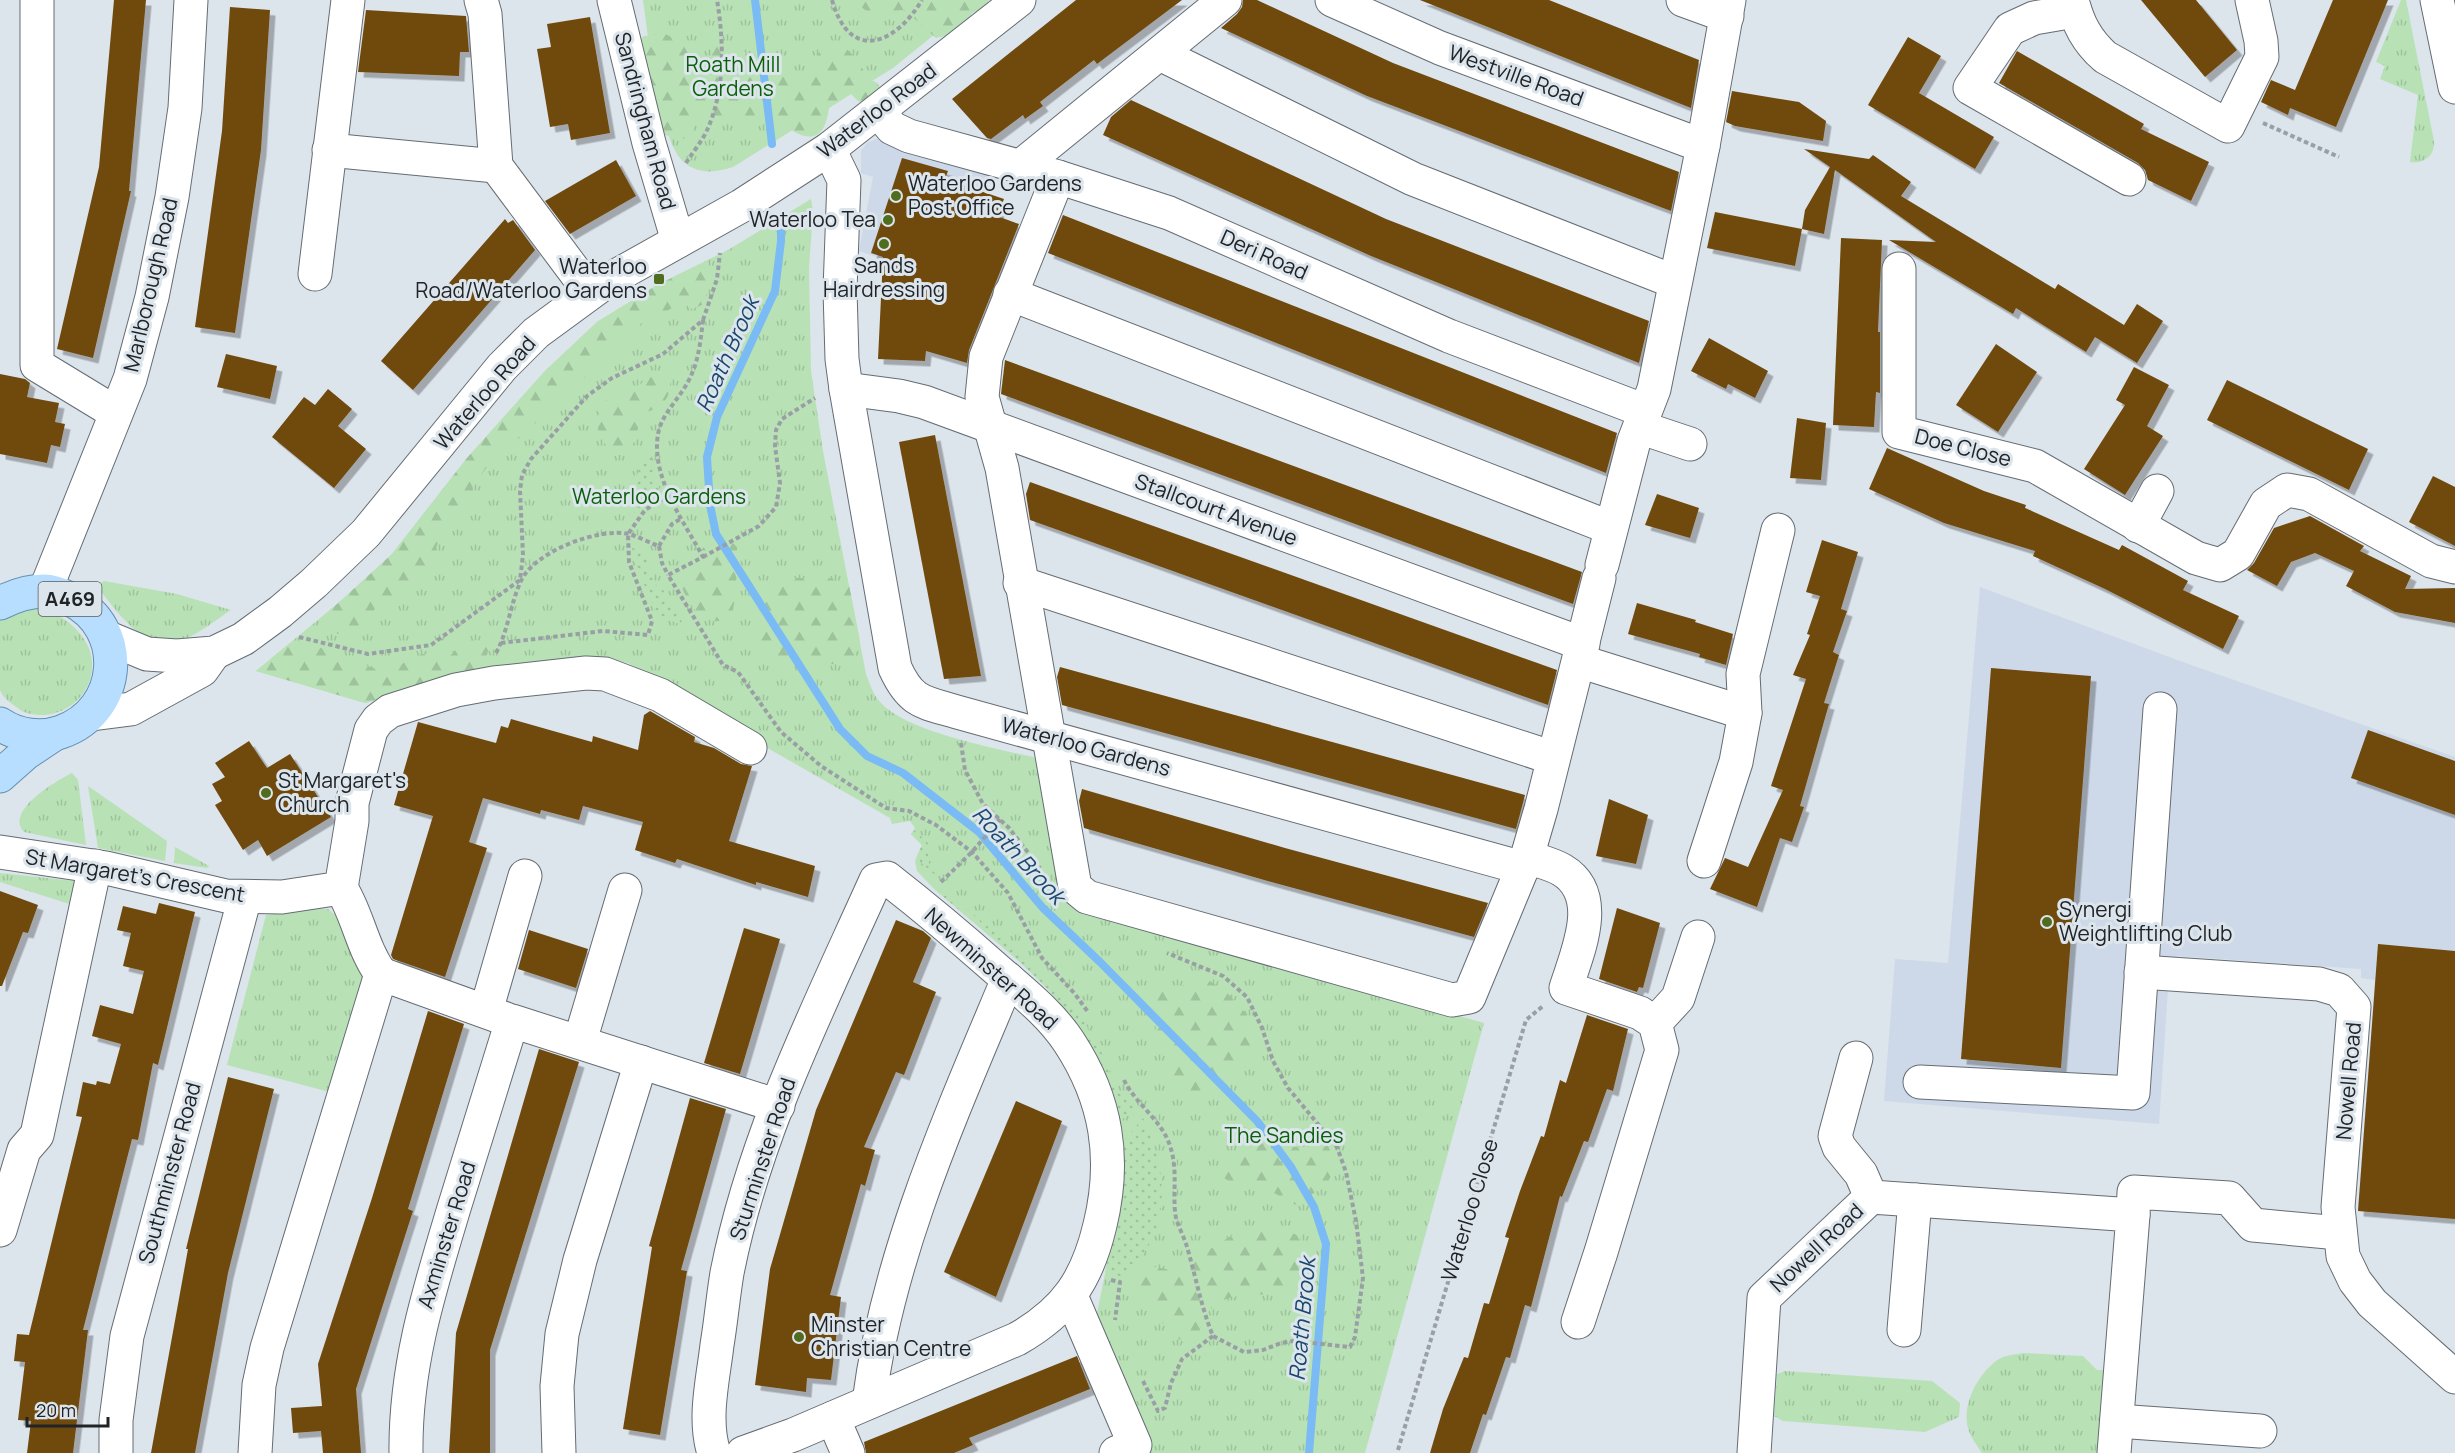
<svg xmlns="http://www.w3.org/2000/svg" width="2455" height="1453" font-family="Manrope,sans-serif">
<defs>
<pattern id="grass-tufts" width="24" height="20" patternUnits="userSpaceOnUse" patternTransform="scale(1.5)"><rect width="24" height="20" fill="#b8e2b5"/><path d="M3 7l-1-3M5 7V3M7 7l1-3M15 17l-1-3M17 17v-4M19 17l1-3" fill="none" stroke="#9ec29c"/></pattern>
<pattern id="forest-firs" width="22" height="20" patternUnits="userSpaceOnUse" patternTransform="scale(1.5)"><rect width="22" height="20" fill="#b8e2b5"/><path d="M5 1l3.5 6h-7zM16 11l3.5 6h-7z" fill="#9ec29c"/></pattern>
<pattern id="garden-dots" width="8" height="8" patternUnits="userSpaceOnUse" patternTransform="scale(1.5)"><rect width="8" height="8" fill="#b8e2b5"/><path d="M2 2h.1M6 6h.1" fill="none" stroke="#9ec29c" stroke-width="1.8" stroke-linecap="round"/></pattern>
<filter id="shadow"><feDropShadow dx="5.5" dy="5.5" stdDeviation="0" flood-color="#0004"/></filter>
</defs>
<rect width="100%" height="100%" fill="#dce4ec"/>
<g fill="#cdd9e8">
<polygon points="876,139 989,170 950,282 859,251 873,177 861,173 861,151 867,143"/>
<polygon points="1980,587 2191,665 2455,757 2455,1219 2358,1211 2375,980 2361,978 2361,969 2177,956 2176,990 2168,989 2159,1124 1884,1101 1895,959 1948,963"/>
</g>
<g fill="url(#grass-tufts)">
<path d="M643,0H977L893,68L733,167C717,172 700,175 685,163C659,143 648,34 643,0Z"/>
<path d="M2401,0H2406L2434,141C2435,156 2424,164 2410,162L2418,95L2380,79L2385,66L2376,62Z"/>
<path d="M811,199L813,212L809,268L811,371L823,451L866,674C870,684 873,695 881,703C908,733 1004,750 1046,760L1068,888L1188,939L1484,1023L1365,1453H1137L1100,1338L1097,1313L1118,1210L1124,1171L1118,1115L1109,1080L1095,1051L1077,1020L1062,1003L1020,962L934,889L917,871L915,861L922,845L911,834L915,828L910,821L892,824L890,818L771,750L705,707L628,663L600,658L399,693L365,703L256,671L348,595L392,554L467,458L545,371L597,322L657,285L728,250Z"/>
<path d="M104,581L177,594L231,610C216,620 200,633 183,640C147,656 118,613 99,589L101,583Z"/>
<path d="M35,605C56,612 78,625 88,646C103,681 75,716 40,715C31,714 26,714 19,709C12,704 3,698 0,690C0,679 0,635 0,621L1,618Z"/>
<path d="M72,773L78,780L86,845L24,832C4,811 56,781 72,773Z"/>
<polygon points="88,786 167,841 165,861 98,848"/>
<polygon points="175,847 209,866 207,868 174,863"/>
<polygon points="0,873 84,882 79,907 0,882"/>
<polygon points="314,908 328,909 341,920 369,990 337,1094 227,1065 266,915"/>
<path d="M2023,1353L2083,1356L2097,1370H2106L2103,1453H1982C1976,1444 1968,1434 1967,1423C1964,1401 1978,1375 1996,1361C2004,1355 2014,1355 2023,1353Z"/>
<polygon points="1785,1371 1932,1381 1960,1403 1959,1417 1925,1432 1783,1421 1774,1416 1777,1374"/>
</g>
<g fill="url(#forest-firs)">
<path d="M855,0H989L983,9L972,13L961,32L936,38L905,10C880,11 875,24 855,0Z"/>
<path d="M665,34L681,41L693,59L710,61L714,47C735,36 732,49 749,54C765,58 768,56 774,73H793L804,77C819,66 812,60 821,50C838,31 862,62 866,77L877,83L881,89L873,105L858,101L851,94L829,108C826,131 817,145 793,131C787,127 785,122 778,121C755,119 759,141 731,119L716,123L697,116L693,131L683,139L656,133L637,42L644,36Z"/>
<path d="M706,261C717,275 708,290 702,305L692,309L682,302L667,311L646,319L575,387L555,402L523,436L501,448L473,486L468,507L458,524L446,531L437,545L431,565L416,583L382,602L350,634H338L329,627L326,614L392,554L467,458L545,371L597,322L657,285Z"/>
<path d="M652,372L662,373L670,379C671,400 662,408 643,413C637,428 636,444 626,456L613,454C591,427 593,419 612,390C633,389 639,389 652,372Z"/>
<path d="M724,535L737,547L736,593L732,615C728,617 724,621 719,621C698,623 681,594 680,576C686,570 689,562 695,556C702,547 713,541 724,535Z"/>
<polygon points="774,578 829,578 849,585 860,641 853,656 842,664 780,665 764,656 755,639 766,596"/>
<polygon points="475,640 484,642 488,650 485,666 480,672 365,703 256,671 290,643 315,646 349,657 372,668 389,670 422,654 450,656 463,642"/>
<path d="M1206,979C1231,992 1257,1018 1256,1048C1256,1053 1253,1060 1251,1066L1232,1070L1195,1099L1171,1087L1170,1047L1156,1034L1154,993Z"/>
<polygon points="1252,1124 1268,1127 1271,1148 1282,1164 1293,1147 1328,1146 1337,1165 1326,1185 1296,1205 1254,1182 1234,1184 1219,1175 1237,1149 1240,1130"/>
<path d="M1272,1226L1300,1236C1305,1267 1302,1272 1281,1295C1245,1294 1207,1291 1199,1334L1180,1340L1129,1289L1143,1268L1156,1267L1175,1271L1231,1236Z"/>
</g>
<g fill="url(#garden-dots)">
<polygon points="651,453 655,478 661,492 642,505 635,514 627,501 643,459"/>
<polygon points="632,548 647,551 648,566 658,589 662,588 685,627 662,616 657,619 655,610 636,565"/>
<polygon points="914,830 932,847 926,860 938,872 935,875 916,858 922,845 911,834"/>
<path d="M943,888L1054,984L1072,1003L1098,1044L1114,1082L1123,1097L1134,1107L1119,1123C1104,1019 1013,957 939,893Z"/>
<path d="M1143,1118C1161,1155 1170,1200 1152,1239C1146,1253 1133,1263 1127,1278L1105,1272L1124,1171L1121,1144Z"/>
</g>
<g fill="none" stroke-linecap="round" stroke-linejoin="round">
<g stroke="#7abaf5" stroke-width="8">
<polyline points="755,0 772,144"/>
<polyline points="781,218 781,241 775,291 717,417 707,457 710,505 716,534 840,729 867,756 903,773 979,832 1043,908 1100,962 1257,1121 1291,1167 1314,1207 1326,1244 1309,1453"/>
</g>
</g>
<g fill="#6f4a11" filter="url(#shadow)">
<polygon points="114,0 146,0 129,191 131,191 93,358 57,349 99,167"/>
<polygon points="1076,0 1182,0 1097,64 1094,60 1040,102 1043,106 1025,119 1023,115 991,139 987,138 952,99"/>
<polygon points="1243,0 1257,0 1393,63 1679,172 1671,211 1367,96 1221,28 1237,14 1242,7"/>
<polygon points="1420,0 1549,0 1699,60 1691,108"/>
<polygon points="2141,0 2196,0 2237,50 2205,77"/>
<polygon points="2333,0 2388,0 2336,127 2290,108 2288,115 2261,102 2271,80 2295,90"/>
<polygon points="230,7 270,10 261,150 235,333 195,327 222,131"/>
<polygon points="366,10 466,16 469,52 460,52 459,76 358,72"/>
<polygon points="590,17 610,133 571,140 568,124 550,127 537,49 551,47 547,24"/>
<polygon points="1908,37 1941,56 1919,93 1994,137 1975,169 1868,105"/>
<polygon points="2017,51 2144,124 2141,129 2209,162 2191,201 2148,180 2145,170 2138,163 1999,83"/>
<polygon points="1732,91 1799,102 1826,121 1823,141 1735,126 1726,122"/>
<polygon points="1131,100 1386,219 1649,321 1639,363 1371,256 1103,135 1111,117"/>
<polygon points="1804,149 1869,159 1873,155 1911,182 1901,196 2055,289 2058,284 2124,325 2137,304 2163,321 2137,363 2095,337 2086,352 2016,308 2013,314 1889,240 1936,242 1835,170 1824,234 1802,229 1805,210 1830,167"/>
<polygon points="902,158 948,171 945,179 1004,199 997,216 1019,224 969,350 967,363 926,351 925,361 878,359 883,257 871,253"/>
<polygon points="616,160 636,196 570,234 545,201"/>
<polygon points="1715,212 1802,229 1795,266 1707,248"/>
<polygon points="1063,215 1617,433 1606,473 1048,253"/>
<polygon points="505,219 508,223 513,220 535,250 413,390 381,361"/>
<polygon points="1841,238 1882,240 1878,332 1880,332 1880,393 1876,392 1874,427 1833,425"/>
<polygon points="1709,338 1768,371 1755,398 1728,384 1726,389 1691,371"/>
<polygon points="1996,344 2037,372 1998,432 1956,405"/>
<polygon points="226,354 277,366 270,399 217,387"/>
<polygon points="1005,360 1582,572 1573,604 1001,394"/>
<polygon points="2134,367 2169,385 2147,426 2163,436 2125,495 2084,469 2125,405 2116,400"/>
<polygon points="0,374 25,379 30,383 27,397 59,403 55,422 65,424 60,447 51,445 47,463 0,454"/>
<polygon points="2227,380 2368,449 2349,490 2207,420"/>
<polygon points="328,389 352,409 338,426 366,449 334,488 272,437 304,397 315,405"/>
<polygon points="1797,418 1826,423 1821,480 1790,478"/>
<polygon points="935,435 981,676 944,679 899,442"/>
<polygon points="1887,448 1984,491 2026,505 2025,508 2119,550 2122,545 2188,581 2183,590 2239,616 2223,649 2105,589 2033,556 2035,551 1944,523 1869,489"/>
<polygon points="2433,476 2455,487 2455,546 2409,522"/>
<polygon points="1030,482 1557,670 1548,705 1030,520 1026,494"/>
<polygon points="1657,494 1699,508 1690,538 1645,525"/>
<polygon points="2310,516 2364,546 2360,551 2411,576 2405,589 2455,588 2455,623 2395,612 2346,586 2354,571 2315,553 2291,562 2277,586 2247,570 2254,563 2274,528"/>
<polygon points="1822,540 1858,552 1841,609 1847,611 1833,652 1839,655 1824,703 1829,704 1800,806 1804,807 1792,842 1780,838 1757,907 1710,889 1725,858 1748,867 1783,790 1771,786 1806,679 1793,675 1810,635 1807,634 1820,596 1806,592"/>
<polygon points="1637,603 1696,620 1695,622 1733,634 1726,665 1699,657 1700,654 1628,634"/>
<polygon points="1060,667 1525,795 1516,829 1062,705 1057,677"/>
<polygon points="1991,668 2091,676 2061,1068 1961,1059"/>
<polygon points="650,711 695,737 694,742 714,748 741,764 752,766 729,841 815,866 808,897 756,882 756,885 677,859 675,863 635,850 643,822 583,806 579,820 541,810 540,814 483,798 469,842 487,848 445,977 393,959 391,955 433,816 394,805 418,722 496,743 501,726 508,728 511,719 592,742 593,736 638,750 644,715"/>
<polygon points="2368,730 2455,761 2455,815 2351,778"/>
<polygon points="249,741 267,768 290,754 331,817 267,856 258,840 243,850 215,805 222,801 212,784 225,777 215,763"/>
<polygon points="1082,789 1285,848 1488,903 1474,937 1275,883 1084,828 1079,801"/>
<polygon points="1609,799 1648,815 1636,864 1596,856"/>
<polygon points="0,891 38,905 28,933 23,932 2,986 0,986"/>
<polygon points="159,903 195,912 158,1065 153,1063 138,1140 132,1139 83,1330 88,1330 73,1453 27,1453 31,1421 18,1420 25,1362 14,1361 17,1334 29,1335 82,1117 76,1116 83,1082 96,1085 97,1081 110,1084 121,1044 92,1036 100,1005 133,1014 144,971 123,966 131,933 117,930 123,906 156,914"/>
<polygon points="1617,908 1660,923 1643,988 1639,987 1637,992 1599,979"/>
<polygon points="896,920 923,931 931,938 913,982 936,992 904,1075 896,1072 864,1147 875,1150 865,1186 861,1184 830,1295 841,1297 831,1380 807,1378 806,1392 755,1385 770,1269 816,1110"/>
<polygon points="744,928 780,939 740,1074 704,1063"/>
<polygon points="529,930 588,949 576,988 518,969"/>
<polygon points="2378,944 2455,951 2455,1219 2358,1211"/>
<polygon points="428,1011 464,1024 408,1209 413,1211 356,1389 361,1453 323,1453 321,1431 293,1433 291,1408 322,1406 318,1364 372,1198"/>
<polygon points="1587,1015 1628,1029 1613,1091 1607,1089 1588,1142 1584,1141 1562,1197 1560,1196 1531,1307 1525,1305 1510,1358 1506,1357 1486,1415 1483,1414 1470,1453 1430,1453 1443,1409 1464,1357 1468,1358 1484,1303 1489,1304 1509,1238 1505,1237 1520,1191 1541,1136 1544,1137 1560,1080 1566,1083"/>
<polygon points="539,1049 579,1062 490,1350 490,1453 449,1453 456,1333"/>
<polygon points="228,1077 274,1089 228,1273 195,1453 151,1453 188,1249 186,1249"/>
<polygon points="690,1098 726,1109 681,1270 687,1271 660,1435 623,1429 652,1247 649,1246"/>
<polygon points="1016,1101 1062,1121 996,1297 944,1272"/>
<polygon points="1077,1356 1090,1389 969,1438 973,1445 954,1453 866,1453 864,1442"/>
</g>
<g fill="none" stroke-linecap="round" stroke-linejoin="round">
<defs>
<g id="minor">
<polyline points="37,0 37,365 116,413"/>
<polyline points="481,0 485,14 496,166 590,292"/>
<polyline points="614,0 649,143 678,241"/>
<polyline points="1332,0 1440,48 1703,146"/>
<polyline points="1683,0 1727,16"/>
<path d="M2072,0C2078,24 2087,41 2105,57L2228,126L2262,57L2261,41L2252,0"/>
<polyline points="2437,0 2455,87"/>
<polyline points="2075,11 2034,18 2010,29 1970,88 2129,179"/>
<polyline points="1160,54 1413,179 1675,282"/>
<polyline points="879,112 892,128 909,136 1058,177 1169,213 1449,336 1637,408 1648,430 1690,444"/>
<path d="M829,149L844,180L840,290L842,359L846,389L895,668C911,703 923,702 957,712L1523,868"/>
<polyline points="329,150 496,166"/>
<polyline points="1021,166 1225,0"/>
<polyline points="1058,177 986,357 982,397 1002,468 1075,887 1087,897 1452,1000 1469,997 1527,857 1541,809 1599,578"/>
<polyline points="1899,269 1899,432 2035,466 2196,558 2220,565 2238,554 2266,504 2287,490 2309,494 2431,561 2455,567"/>
<polyline points="315,274 348,0"/>
<polyline points="1010,294 1611,528"/>
<polyline points="846,389 899,396 924,402 1583,644"/>
<polyline points="2138,526 2157,491"/>
<polyline points="1602,565 1634,441 1654,389 1703,146 1729,0"/>
<polyline points="1020,583 1553,758"/>
<polyline points="45,591 130,379 152,297 172,197 185,108 191,0"/>
<polyline points="106,637 147,654 177,656 214,653 243,639 280,612 314,583 366,533 502,367 536,333 607,281 741,206 829,149 1019,0"/>
<polyline points="1579,661 1745,713"/>
<polyline points="92,714 131,709 202,670 214,653"/>
<polyline points="0,852 106,868 226,896 282,897 341,888 352,821 352,803 371,730 378,720 390,711 456,690 494,683 586,673 605,674 660,695 750,748"/>
<path d="M1527,857C1539,861 1552,864 1562,870C1604,895 1577,953 1566,988L1640,1013L1655,1023L1662,1050L1601,1252L1578,1322"/>
<polyline points="1704,861 1736,762 1745,713 1743,674 1778,530"/>
<path d="M341,888C358,915 362,948 381,974"/>
<polyline points="2141,972 2319,984 2339,990 2354,1007 2338,1207 2343,1256 2355,1281 2372,1303 2455,1377"/>
<polyline points="381,974 506,1019"/>
<polyline points="486,1011 525,876"/>
<polyline points="1655,1023 1678,998 1698,937"/>
<polyline points="580,1041 625,890"/>
<polyline points="1856,1058 1835,1136 1839,1147 1861,1174 1871,1197"/>
<polyline points="1920,1082 2133,1093 2160,709"/>
<polyline points="2133,1215 2134,1192 2229,1198 2253,1225 2339,1233"/>
<polyline points="0,1230 24,1150 37,1135 95,866"/>
<polyline points="1071,1296 1135,1445 1116,1453"/>
<polyline points="1904,1330 1915,1200"/>
<path d="M869,1402C888,1254 951,1115 1008,979"/>
<polyline points="833,1418 848,1453"/>
<polyline points="2117,1421 2260,1431"/>
<polyline points="116,1453 116,1420 127,1336 245,897"/>
<polyline points="255,1453 259,1385 267,1348 381,974"/>
<path d="M406,1453C405,1366 429,1291 454,1208C473,1146 493,1083 512,1021L778,1106"/>
<polyline points="559,1453 557,1386 562,1334 580,1260 641,1062"/>
<path d="M714,1453C703,1419 713,1380 717,1345C721,1321 723,1297 727,1273C754,1135 819,1007 876,880L887,878C924,907 960,937 995,968C1021,991 1050,1013 1069,1042C1107,1100 1116,1159 1100,1225C1087,1280 1066,1311 1017,1339L793,1435L743,1453"/>
<polyline points="1754,1453 1764,1298 1871,1197 2133,1215 2114,1453"/>
</g>
<g id="major">
<path d="M0,603C14,596 28,591 44,591C53,591 62,595 70,599C129,628 122,711 61,732C41,739 18,736 0,724"/>
<polyline points="0,776 26,753 53,735"/>
</g>
</defs>
<use href="#minor" stroke="#656c73" stroke-width="35"/>
<use href="#major" stroke="#638fb3" stroke-width="35"/>
<g stroke="#999fa5" stroke-width="4" stroke-dasharray="4.5 3" stroke-linecap="butt">
<path d="M832,0C850,63 895,45 922,0"/>
<polyline points="2263,123 2339,157"/>
<path d="M686,163C693,152 703,140 708,128C725,89 724,41 717,0"/>
<path d="M703,320C700,346 698,368 683,390C674,404 661,417 658,434C651,478 683,520 703,557L668,575L723,665L738,672L781,732L821,766L886,808L909,811L936,825L972,852L1008,893L1042,958L1075,994L1088,1012"/>
<polyline points="659,546 672,524 682,518"/>
<polyline points="703,557 759,526 776,507 780,483 775,446 776,430 782,419 815,398"/>
<polyline points="299,637 368,654 431,645 520,580 523,555 520,491 522,475 531,459 587,396 612,378 663,354 703,320 717,279 720,253"/>
<polyline points="501,643 603,631 648,635 652,621 629,562 628,534 645,510 669,495"/>
<path d="M496,653C508,631 510,606 520,583C532,552 599,527 629,534C639,537 650,543 659,546L662,563L668,575"/>
<polyline points="961,743 965,770 983,804 1009,828 1040,868"/>
<polyline points="941,882 972,852 1000,819"/>
<path d="M1124,1080C1135,1103 1160,1119 1169,1143C1178,1167 1173,1188 1175,1212C1176,1223 1184,1236 1187,1247C1196,1277 1201,1307 1213,1336L1244,1352L1263,1350L1281,1343L1293,1341L1350,1347L1355,1337L1363,1278L1356,1221L1346,1172L1337,1147L1288,1088L1273,1061L1262,1028L1247,997L1223,976L1167,953"/>
<polyline points="1111,1280 1120,1282 1115,1320"/>
<polyline points="1143,1381 1158,1411 1165,1408 1171,1383 1182,1359 1213,1336"/>
<polyline points="1398,1450 1526,1020 1543,1006"/>
</g>
<use href="#minor" stroke="#fff" stroke-width="33"/>
<use href="#major" stroke="#b7defe" stroke-width="33"/>
</g>
<g fill="#506c1f" stroke="#dce4ec" stroke-width="2">
<circle cx="896" cy="196" r="6"/>
<circle cx="888" cy="220" r="6"/>
<circle cx="884" cy="244" r="6"/>
<rect x="653" y="273" width="12" height="12" rx="3"/>
<circle cx="266" cy="793" r="6"/>
<circle cx="2047" cy="922" r="6"/>
<circle cx="799" cy="1337" r="6"/>
</g>
<g text-anchor="middle" stroke-width="6" stroke-linejoin="round" paint-order="stroke">
<rect fill="#dce4ec" stroke="#595e62" stroke-width="1.5" x="38.5" y="582" width="63" height="34" rx="4.5"/>
<g font-size="20" font-weight="bold" fill="#212427">
<text x="70" y="606">A469</text>
</g>
<g font-size="21" fill="#0a5f0a" stroke="#dce4ec">
<text x="733" y="72">Roath Mill<tspan x="733" dy="24">Gardens</tspan></text>
<text x="659" y="504">Waterloo Gardens</text>
<text x="1284" y="1143">The Sandies</text>
</g>
<g font-size="21" fill="#212427" stroke="#dce4ec">
<text transform="translate(1516 76) rotate(20)" y="7">Westville Road</text>
<text transform="translate(877 111) rotate(-37)" y="7">Waterloo Road</text>
<text transform="translate(645 121) rotate(75)" y="7">Sandringham Road</text>
<text transform="translate(1264 255) rotate(24)" y="7">Deri Road</text>
<text transform="translate(151 285) rotate(-77)" y="7">Marlborough Road</text>
<text transform="translate(485 393) rotate(-49)" y="7">Waterloo Road</text>
<text transform="translate(1963 448) rotate(14)" y="7">Doe Close</text>
<text transform="translate(1216 510) rotate(20)" y="7">Stallcourt Avenue</text>
<text transform="translate(1086 747) rotate(15)" y="7">Waterloo Gardens</text>
<text transform="translate(135 876) rotate(10)" y="7">St Margaret's Crescent</text>
<text transform="translate(991 969) rotate(42)" y="7">Newminster Road</text>
<text transform="translate(2349 1081) rotate(-85)" y="7">Nowell Road</text>
<text transform="translate(763 1159) rotate(-72)" y="7">Sturminster Road</text>
<text transform="translate(170 1173) rotate(-75)" y="7">Southminster Road</text>
<text transform="translate(1470 1210) rotate(-73)" y="7">Waterloo Close</text>
<text transform="translate(447 1235) rotate(-73)" y="7">Axminster Road</text>
<text transform="translate(1817 1248) rotate(-43)" y="7">Nowell Road</text>
</g>
<g font-size="21" fill="#212427" stroke="#dce4ec" text-anchor="start">
<text x="908" y="191">Waterloo Gardens<tspan x="908" dy="24">Post Office</tspan></text>
<text x="876" y="227" text-anchor="end">Waterloo Tea</text>
<text x="884" y="273" text-anchor="middle">Sands<tspan x="884" dy="24">Hairdressing</tspan></text>
<text x="647" y="274" text-anchor="end">Waterloo<tspan x="647" dy="24">Road/Waterloo Gardens</tspan></text>
<text x="278" y="788">St Margaret's<tspan x="278" dy="24">Church</tspan></text>
<text x="2059" y="917">Synergi<tspan x="2059" dy="24">Weightlifting Club</tspan></text>
<text x="811" y="1332">Minster<tspan x="811" dy="24">Christian Centre</tspan></text>
</g>
<g font-size="22" font-style="italic" fill="#1a486e" stroke="#dce4ec">
<text transform="translate(727 354) rotate(-66)" y="8">Roath Brook</text>
<text transform="translate(1019 855) rotate(47)" y="8">Roath Brook</text>
<text transform="translate(1302 1319) rotate(-85)" y="8">Roath Brook</text>
</g>
</g>
<path d="M27 1417v9h81v-9" fill="none" stroke="#212427" stroke-width="3"/>
<text x="36" y="1417" font-size="18" fill="#212427" stroke="#dce4ec" stroke-width="4.5" paint-order="stroke">20 m</text>
</svg>
